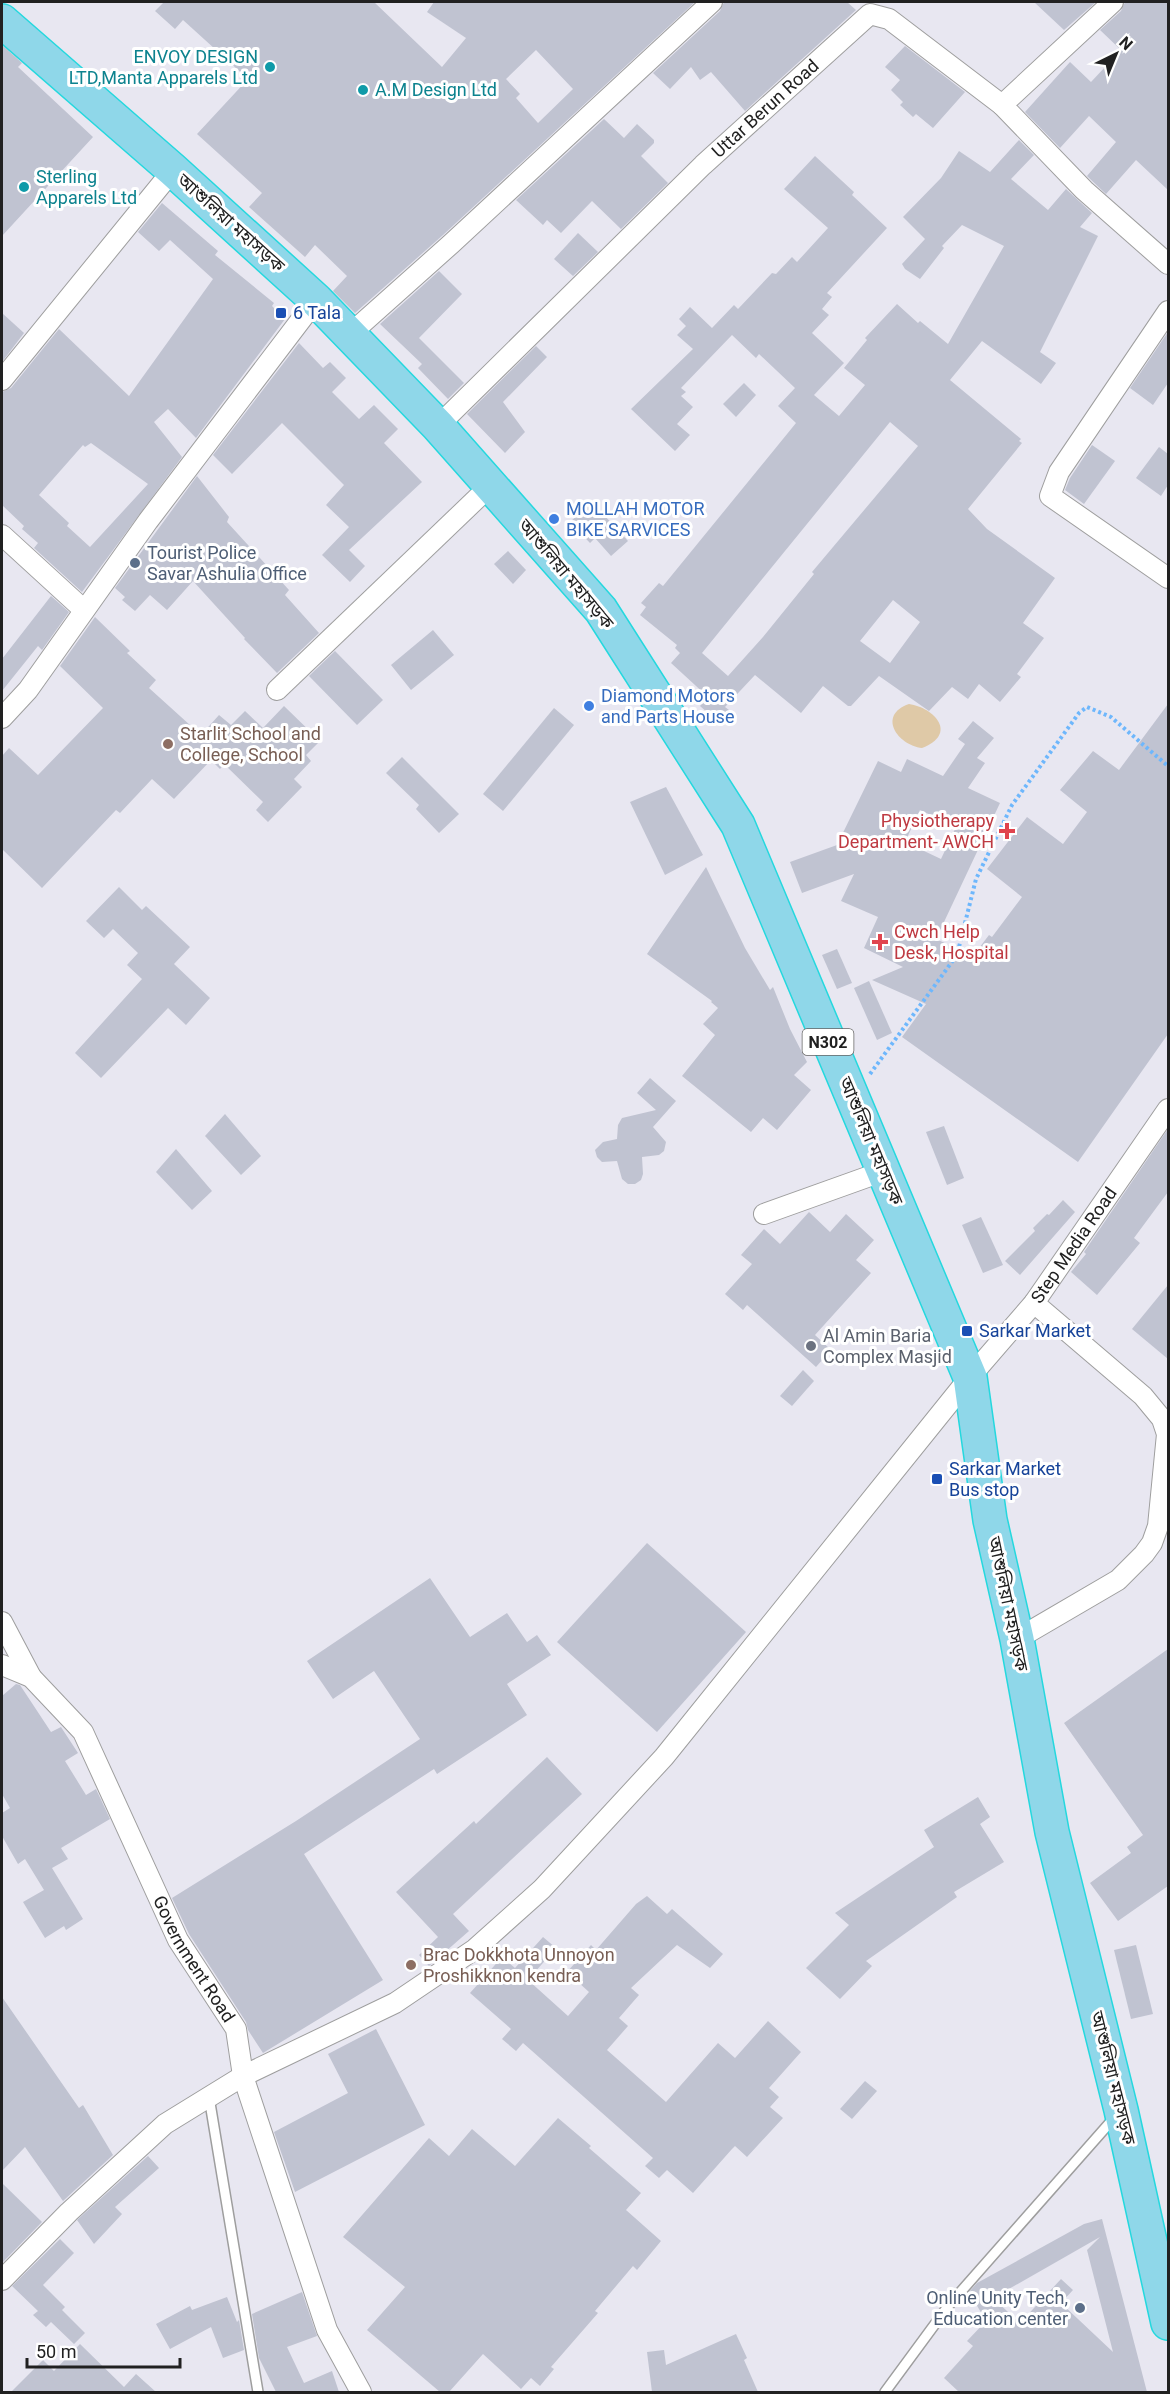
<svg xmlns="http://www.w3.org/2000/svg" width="1170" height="2394" font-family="Roboto,'Noto Sans Bengali',sans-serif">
<rect width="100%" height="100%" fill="#e8e7f1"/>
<path fill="#dfc9a7" d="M909,704C935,708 958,734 922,748C897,745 877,715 909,704Z"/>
<g fill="#c0c3d1" fill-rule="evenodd">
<path d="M164,2H374L442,67L466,38L427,12L434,2H695L443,235L355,313L333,291L347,276L315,245L305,257L249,207L262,193L197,134L248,79L183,20L175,29L155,11ZM536,50L573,89L538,123L516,98L520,94L506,79Z"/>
<polygon points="724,2 847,2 856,10 745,111 711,72 700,80 691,67 670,89 653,73 720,11"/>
<polygon points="1034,2 1096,2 1064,30"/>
<polygon points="1125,2 1168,2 1168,190 1136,160 1106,194 1087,176 1116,142 1089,116 1060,148 1025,112 1070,62 1091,82 1121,50 1100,30 1121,11"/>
<polygon points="2,45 22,63 18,67 93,137 2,236"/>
<polygon points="905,46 965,92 933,128 916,114 913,117 900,105 903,102 891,90 900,80 885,67"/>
<polygon points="604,119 624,138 637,124 654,140 654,143 641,156 668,183 621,229 592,201 561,233 547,220 543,225 516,200"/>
<path d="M1019,140L1034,155L1011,179L1048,210L1066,189L1092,213L1080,227L1098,236L1040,352L1056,363L1041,384L982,341L950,380L1021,439L1019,441L1022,443L968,509L987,529L1055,578L1023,623L1044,638L1017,674L1021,677L1000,702L979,684L968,699L952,687L929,711L879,676L851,706H848L823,686L801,713L755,675L725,707L729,710L718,722L700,706L708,697L671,663L680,653L675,648L677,645L640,615L646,607L641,603L659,583L663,586L796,423L778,406L795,388L759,354L756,358L732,335L681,388L686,392L681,396L693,407L677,424L690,435L675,451L631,409L693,349L677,335L686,326L679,319L690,307L712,328L734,305L738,309L772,273L776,274L792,257L797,262L828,228L784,189L815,156L854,192L852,195L887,228L827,293L832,297L822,309L829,315L812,333L844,363L814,395L839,416L865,385L844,368L867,340L865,338L897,304L918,323L920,321L948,344L1004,246L962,225L942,246L944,248L920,279L905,269L902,264L925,239L903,217L941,178L959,151L990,172ZM890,422L918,446L812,572L814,574L763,637L728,676L702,653ZM893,600L920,622L890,663L860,641Z"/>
<path d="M162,203L218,251L215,255L274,303L272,306L285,319L196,438L168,409L154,422L182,457L82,592L34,548L38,543L22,529L24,526L2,505V392L11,388L59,329L129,396L213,279L170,240L159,251L138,232ZM91,443L148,484L90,547L67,526L69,523L39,495L83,445L85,447Z"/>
<polygon points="578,233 598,252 573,276 554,259"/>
<polygon points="439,271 462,294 419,338 464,383 448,399 418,368 422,364 380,324"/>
<polygon points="2,313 24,333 2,362"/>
<polygon points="1168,332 1168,383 1153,405 1130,388"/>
<polygon points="299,343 323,368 330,362 346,378 332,392 359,419 374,405 398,429 384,443 422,482 349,550 365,566 350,582 322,555 349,527 326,505 344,485 282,423 232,474 213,455"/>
<polygon points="536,346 547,357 503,402 525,432 505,453 467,414"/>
<polygon points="744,383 756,395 736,417 723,404"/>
<polygon points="1092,445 1115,461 1084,504 1065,490 1070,478"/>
<polygon points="1159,447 1168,454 1168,485 1161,496 1136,478"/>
<polygon points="197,476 229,517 227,522 289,590 285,595 319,633 277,673 244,639 245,638 193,581 167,610 150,595 135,611 122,600 125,597 115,588"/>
<polygon points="592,502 628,541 611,556 595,538 590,543 570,522"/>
<polygon points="508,551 526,570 513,584 494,564"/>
<polygon points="51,596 69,612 42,650 38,646 2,691 2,659"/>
<polygon points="95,617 130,651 127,653 156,680 149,688 201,735 219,715 231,725 245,711 263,728 284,706 320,741 306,755 311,761 294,779 302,787 268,822 256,810 263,802 224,764 220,769 211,760 174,799 152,779 120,813 116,810 42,888 2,849 2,756 9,748 38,775 103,708 60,666"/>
<polygon points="433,630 454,655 411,690 391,665"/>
<polygon points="335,651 383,700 357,725 309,676"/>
<path d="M1168,704V1034L1078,1162L902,1037L926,1004L872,980L903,967L864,948L878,917L841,901L854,874L802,893L790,862L837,845L878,761L901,772L907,759L943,776L965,744L958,739L973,721L994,738L977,758L985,763L968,788L1000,803L936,939L973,956L989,935L992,937L1022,897L987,869L1027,817L1063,844L1087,812L1060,790L1093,751L1119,770ZM920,810L956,827L941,859L905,842Z"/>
<polygon points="554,708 574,725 503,811 483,794"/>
<polygon points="402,757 459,814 439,833 416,809 419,805 386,773"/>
<polygon points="666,787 703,855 665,875 630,802"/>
<polygon points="706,867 745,948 770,990 773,987 790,1029 807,1062 794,1075 811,1090 777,1130 763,1118 751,1132 682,1076 715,1035 703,1024 718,1008 711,1002 712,1001 647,954"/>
<polygon points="119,887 142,910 146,906 190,947 174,964 210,998 186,1025 168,1008 101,1078 75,1053 142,979 127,965 138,953 113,929 104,938 86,921"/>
<polygon points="837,949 852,983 837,989 822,955"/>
<polygon points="869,981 892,1033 877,1040 854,988"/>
<polygon points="650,1078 676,1101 653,1127 666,1142 664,1151 659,1155 642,1157 643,1174 641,1180 635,1184 628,1184 622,1179 617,1161 602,1162 597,1157 595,1150 603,1142 617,1139 618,1125 622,1118 656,1110 637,1093"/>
<polygon points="225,1114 261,1156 241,1175 205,1136"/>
<polygon points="944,1126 964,1178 947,1185 926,1132"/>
<polygon points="1168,1129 1168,1192 1134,1238 1140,1243 1097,1295 1071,1272 1086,1254 1084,1252"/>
<polygon points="176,1149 212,1191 192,1210 156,1172"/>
<polygon points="1063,1200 1075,1212 1020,1275 1005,1261 1035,1231 1033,1228 1047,1214 1049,1215"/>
<polygon points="809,1212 830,1232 846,1214 874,1240 856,1260 871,1273 815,1335 831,1350 816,1367 747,1305 743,1310 725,1294 752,1264 741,1255 764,1229 780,1244"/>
<polygon points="981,1217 1003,1265 983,1273 962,1225"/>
<polygon points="1168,1285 1168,1359 1132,1329"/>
<polygon points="803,1370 814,1381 792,1406 780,1396"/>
<polygon points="647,1543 746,1632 657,1732 557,1642"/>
<polygon points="430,1578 470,1637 507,1613 527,1642 537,1635 551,1655 507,1684 527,1715 437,1774 434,1769 304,1854 383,1980 263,2053 248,2030 246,2022 189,1934 172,1898 296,1821 420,1739 374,1671 333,1699 307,1661"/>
<polygon points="1168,1649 1168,1886 1118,1921 1090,1883 1131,1853 1127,1847 1143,1835 1064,1723"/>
<polygon points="16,1684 20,1685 51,1732 61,1727 78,1753 65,1761 86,1795 96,1789 110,1819 61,1848 68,1859 52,1868 83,1919 66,1930 64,1926 45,1938 23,1902 44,1890 25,1859 18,1864 2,1836 2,1813 10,1808 2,1794 2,1696"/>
<polygon points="547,1757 582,1794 453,1914 469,1931 429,1966 419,1955 438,1937 396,1892 474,1821 476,1824"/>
<polygon points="978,1797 990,1817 980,1824 1004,1862 954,1892 957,1897 866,1961 872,1966 840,1999 806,1968 849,1925 835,1913 934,1847 924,1830"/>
<polygon points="647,1896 667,1914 672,1909 723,1954 710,1968 677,1945 631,1988 639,1995 619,2018 628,2026 607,2050 666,2102 718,2043 735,2058 768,2021 801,2052 769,2088 779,2097 770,2107 783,2118 747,2157 735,2146 732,2149 693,2193 667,2170 659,2178 645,2166 653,2158 523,2043 516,2051 502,2039 511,2029 470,1993 502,1957 515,1968 543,1937 556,1948 528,1980 568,2016 589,1992 567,1972 591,1945 596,1950 636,1904"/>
<polygon points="1136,1945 1153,2014 1131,2019 1114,1950"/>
<polygon points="2,1997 79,2108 83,2105 113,2155 63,2201 25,2147 2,2171"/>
<polygon points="376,2029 425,2125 295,2192 274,2132 348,2093 328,2054"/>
<polygon points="865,2081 877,2091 852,2119 840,2109"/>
<polygon points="558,2118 591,2146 589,2148 641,2193 626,2210 661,2241 637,2270 633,2266 595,2311 598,2313 551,2367 554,2369 540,2386 531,2378 521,2389 483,2354 449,2392 440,2392 367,2330 405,2287 343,2237 429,2138 449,2156 472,2129 515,2166"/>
<polygon points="148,2156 159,2168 115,2207 122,2214 94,2244 77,2220"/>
<polygon points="2,2183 42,2222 2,2263"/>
<path d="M1102,2219L1147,2392H959L944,2378L973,2346L967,2341L986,2321L969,2292L977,2283L1084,2224ZM1100,2237L1087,2250L1113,2352L1061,2303L1073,2290L1061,2279L1020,2323L993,2298Z"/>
<polygon points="60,2239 74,2253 43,2285 65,2307 62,2310 85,2333 74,2344 51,2322 46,2327 33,2315 38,2311 12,2286"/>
<polygon points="302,2292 317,2336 287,2347 304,2383 332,2371 339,2392 276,2392 259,2358 252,2314"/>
<polygon points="227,2297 237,2322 239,2320 244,2350 223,2358 211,2327 170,2349 156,2324 190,2306 192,2310"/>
<polygon points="736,2334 747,2358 744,2360 758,2392 652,2392 647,2352 664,2350 666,2365"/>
<polygon points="80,2344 124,2387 136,2374 156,2392 11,2392 43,2360 54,2371"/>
</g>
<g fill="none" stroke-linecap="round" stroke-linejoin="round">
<defs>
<g id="lane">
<polyline points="209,2097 258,2392"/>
<polyline points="885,2392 949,2305 1114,2118"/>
</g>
<g id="street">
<polyline points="1002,105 1084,190 1168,264"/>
<polyline points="1168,311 1059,472 1050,496 1168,578"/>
<polyline points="349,335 451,244 712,2"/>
<polyline points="2,380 173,170"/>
<path id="s1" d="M438,426L703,165L870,14L889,19L1002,105L1113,2"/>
<polyline points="2,535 84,610"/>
<polyline points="277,690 491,485"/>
<polyline points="2,718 28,690 148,521 316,300"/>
<polyline points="764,1214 884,1171"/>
<polyline points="2,1622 31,1677"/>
<polyline points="1017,1639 1118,1580 1144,1554 1152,1543 1158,1526 1167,1434 1162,1419 1143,1396 1034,1303"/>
<path id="s2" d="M2,1665L31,1677L83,1732L178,1940L236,2029L243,2076L327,2330L361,2392"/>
<path id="s3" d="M2,2280L69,2212L165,2124L243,2076L395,2003L475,1949L542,1889L664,1757L970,1377L1034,1303L1168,1109"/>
</g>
<polyline id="highway" points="2,21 173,170 316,300 438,426 601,610 738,825 970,1377 990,1520 1017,1639 1052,1832 1121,2110 1168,2323"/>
</defs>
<use href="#lane" stroke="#9e9e9e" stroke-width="12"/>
<use href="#street" stroke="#9e9e9e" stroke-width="22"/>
<use href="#highway" stroke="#25d8de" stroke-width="36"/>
<polyline stroke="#6eb7fc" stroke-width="4" stroke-dasharray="3 3" stroke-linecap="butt" points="870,1074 957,955 976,879 1012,805 1079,713 1087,707 1111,717 1168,766"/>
<use href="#lane" stroke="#fff" stroke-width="9"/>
<use href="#street" stroke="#fff" stroke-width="20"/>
<use href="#highway" stroke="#8fd7e9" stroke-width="33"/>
</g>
<g fill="#0f9aa8" stroke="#fff" stroke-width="2">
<circle cx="270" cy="67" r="6"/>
<circle cx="363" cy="90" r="6"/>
<circle cx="24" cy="187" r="6"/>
</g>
<g fill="#1a4fb4" stroke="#fff" stroke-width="2">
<rect x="275" y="307" width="12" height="12" rx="3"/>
<rect x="961" y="1325" width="12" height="12" rx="3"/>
<rect x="931" y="1473" width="12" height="12" rx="3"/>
</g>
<g fill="#3f7fe0" stroke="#fff" stroke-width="2">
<circle cx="554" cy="519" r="6"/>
<circle cx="589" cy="706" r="6"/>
</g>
<g fill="#5c6f8a" stroke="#fff" stroke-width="2">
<circle cx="135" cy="563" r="6"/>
<circle cx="1080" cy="2308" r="6"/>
</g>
<g fill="#8d6e63" stroke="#fff" stroke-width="2">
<circle cx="168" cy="744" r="6"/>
<circle cx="411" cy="1965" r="6"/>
</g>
<g fill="#e0444e" stroke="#fff" stroke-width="2">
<path d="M1004 822h6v6h6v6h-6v6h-6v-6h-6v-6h6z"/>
<path d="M877 933h6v6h6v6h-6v6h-6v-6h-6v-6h6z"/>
</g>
<circle fill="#6b7280" stroke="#fff" stroke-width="2" cx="811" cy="1346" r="6"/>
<g text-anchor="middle" stroke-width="6" stroke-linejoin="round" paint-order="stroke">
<rect fill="#fff" stroke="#646464" stroke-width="1.5" x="802.5" y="1029" width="51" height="26" rx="4.5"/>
<g font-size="16" font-weight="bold" fill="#212121">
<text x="828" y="1048">N302</text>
</g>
<g font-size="18" fill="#0d838f" stroke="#fff" text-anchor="start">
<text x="258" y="63" text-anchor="end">ENVOY DESIGN<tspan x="258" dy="21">LTD,Manta Apparels Ltd</tspan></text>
<text x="375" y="96">A.M Design Ltd</text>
<text x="36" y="183">Sterling<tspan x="36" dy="21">Apparels Ltd</tspan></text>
</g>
<g font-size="18" fill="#212121" stroke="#fff">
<text dy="6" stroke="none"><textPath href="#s1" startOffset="456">Uttar Berun Road</textPath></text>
<text transform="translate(231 223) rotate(42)" y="6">আশুলিয়া মহাসড়ক</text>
<text transform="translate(566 574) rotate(50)" y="6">আশুলিয়া মহাসড়ক</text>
<text transform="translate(871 1141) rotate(67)" y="6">আশুলিয়া মহাসড়ক</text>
<text dy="6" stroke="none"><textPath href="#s3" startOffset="1508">Step Media Road</textPath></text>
<text transform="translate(1008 1604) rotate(78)" y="6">আশুলিয়া মহাসড়ক</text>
<text dy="6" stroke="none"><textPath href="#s2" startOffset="360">Government Road</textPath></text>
<text transform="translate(1113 2078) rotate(76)" y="6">আশুলিয়া মহাসড়ক</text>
</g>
<g font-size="18" fill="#164399" stroke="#fff" text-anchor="start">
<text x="293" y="319">6 Tala</text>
<text x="979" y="1337">Sarkar Market</text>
<text x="949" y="1475">Sarkar Market<tspan x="949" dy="21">Bus stop</tspan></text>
</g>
<g font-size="18" fill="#366cbe" stroke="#fff" text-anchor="start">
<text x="566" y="515">MOLLAH MOTOR<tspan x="566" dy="21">BIKE SARVICES</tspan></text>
<text x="601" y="702">Diamond Motors<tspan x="601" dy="21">and Parts House</tspan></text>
</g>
<g font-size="18" fill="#4e5e75" stroke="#fff" text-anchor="start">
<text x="147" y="559">Tourist Police<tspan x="147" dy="21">Savar Ashulia Office</tspan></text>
<text x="1068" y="2304" text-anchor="end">Online Unity Tech,<tspan x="1068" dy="21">Education center</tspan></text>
</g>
<g font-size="18" fill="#785e54" stroke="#fff" text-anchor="start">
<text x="180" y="740">Starlit School and<tspan x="180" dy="21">College, School</tspan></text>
<text x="423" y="1961">Brac Dokkhota Unnoyon<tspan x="423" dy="21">Proshikknon kendra</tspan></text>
</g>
<g font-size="18" fill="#be3a42" stroke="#fff" text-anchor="end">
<text x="994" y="827">Physiotherapy<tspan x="994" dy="21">Department- AWCH</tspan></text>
<text x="894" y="938" text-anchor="start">Cwch Help<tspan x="894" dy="21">Desk, Hospital</tspan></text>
</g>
<g font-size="18" fill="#5b616d" stroke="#fff" text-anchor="start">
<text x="823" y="1342">Al Amin Baria<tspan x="823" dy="21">Complex Masjid</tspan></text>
</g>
</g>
<rect width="1170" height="2394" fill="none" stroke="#212121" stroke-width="6"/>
<g transform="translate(1116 54) rotate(43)" stroke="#ffffff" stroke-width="4.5" paint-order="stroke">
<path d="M0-4.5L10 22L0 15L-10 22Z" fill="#212121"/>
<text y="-9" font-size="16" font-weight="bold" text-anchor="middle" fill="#212121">N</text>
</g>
<path d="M27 2358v9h153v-9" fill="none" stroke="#212121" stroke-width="3"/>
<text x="36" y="2358" font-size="18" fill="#212121" stroke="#ffffff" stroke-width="4.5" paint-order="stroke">50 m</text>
</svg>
